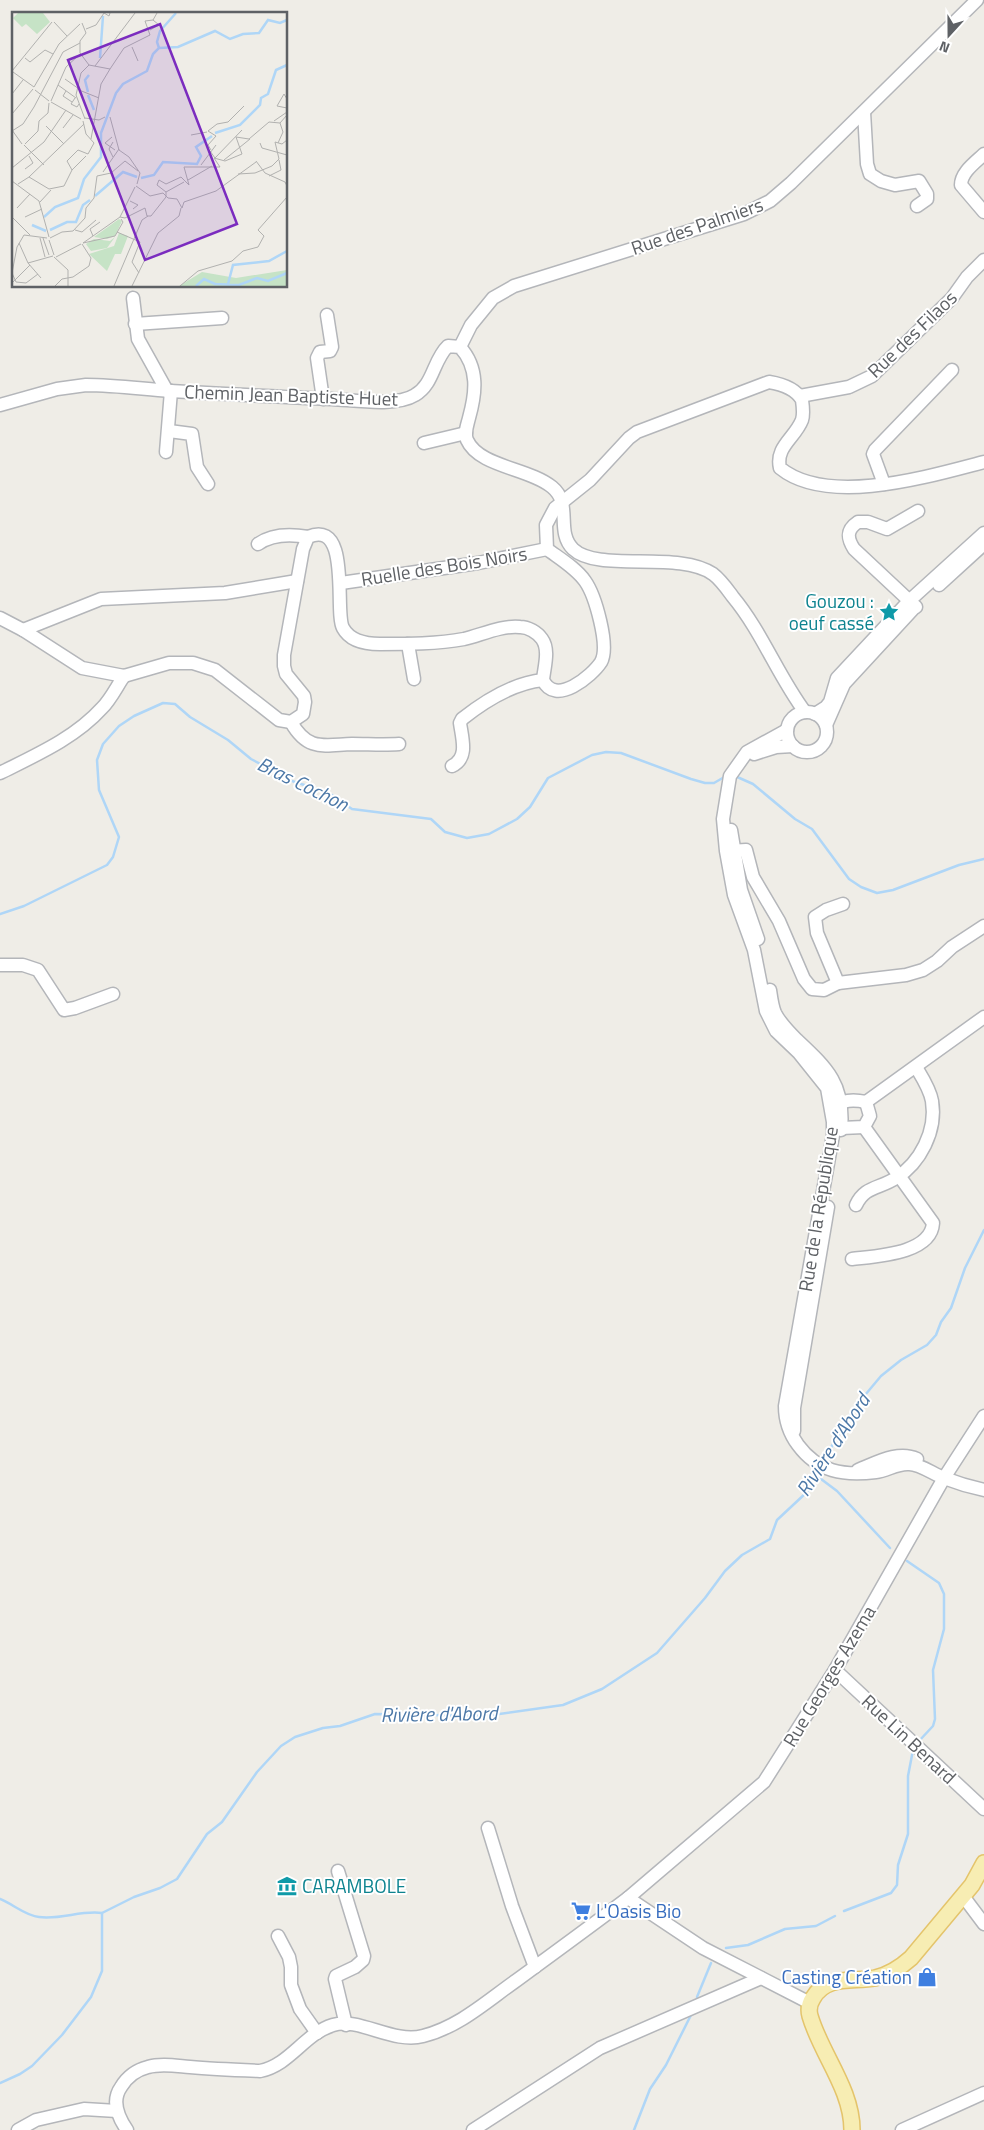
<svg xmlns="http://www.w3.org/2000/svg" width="984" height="2130" font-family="'Titillium Web',sans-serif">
<rect width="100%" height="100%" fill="#efede7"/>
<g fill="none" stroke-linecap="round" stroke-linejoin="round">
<g stroke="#afd6f7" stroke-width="2.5">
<polyline points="735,776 753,784 795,819 812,829 849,879 861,887 877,893 893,890 959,865 984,859"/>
<polyline points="0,914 24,906 107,865 113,857 119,837 99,790 97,760 103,744 119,726 134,716 163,703 175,704 190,717 228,740 251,759 292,781 329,793 352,809 431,819 445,832 467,838 489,834 517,819 530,807 548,778 592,755 606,752 621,753 691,779 705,783 714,783 726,776"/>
<polyline points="823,1461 855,1407 881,1376 901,1360 927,1345 936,1335 941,1322 951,1308 965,1268 984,1230"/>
<polyline points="817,1476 837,1491 890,1548"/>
<polyline points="907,1561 939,1583 944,1594 944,1629 933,1670 935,1719 933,1726 919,1741"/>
<path d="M0,1899C13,1904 26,1916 39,1917C61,1920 81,1910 102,1913"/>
<polyline points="844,1911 891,1893 897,1885 898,1865 908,1834 908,1776 913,1750"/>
<polyline points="726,1948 748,1945 785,1929 816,1926 835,1916"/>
<polyline points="697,1997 711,1963"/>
<polyline points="0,2083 20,2074 32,2066 62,2035 91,1997 102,1971 102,1913 134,1897 160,1888 177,1879 207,1834 222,1822 257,1772 281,1746 295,1737 323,1728 340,1726 375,1714 485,1716 563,1705 602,1689 657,1653 705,1598 725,1571 742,1555 770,1539 777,1520 807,1492 817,1476 819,1468"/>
<polyline points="634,2130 650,2089 666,2065 691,2015"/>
</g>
<defs>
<g id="minor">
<polyline points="864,112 867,164 870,174 881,181 895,185 919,181 927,194 927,199 917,206"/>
<path d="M984,154C976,162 961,172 961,185L984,212"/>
<polyline points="133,298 138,339 167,391"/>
<polyline points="135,324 222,318"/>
<polyline points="460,347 471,325 493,298 514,286 744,214 770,201 791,183 977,0"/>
<polyline points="800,396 849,387 872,376 952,298 967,277 984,260"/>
<polyline points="323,399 317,358 320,352 330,351 332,347 327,315"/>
<path d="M0,405L57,389L86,385C115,385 142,389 170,391C224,394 278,397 332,399C354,400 396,407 415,395C434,384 433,360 448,346L460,347C479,368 476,393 469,418C467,426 464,433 467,440C479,467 529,468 552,487C573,504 555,531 573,549C598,573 679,550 713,574C721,580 727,589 733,597C762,632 778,676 805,712"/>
<polyline points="169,431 192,434 197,467 208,484"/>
<polyline points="424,443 466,433"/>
<polyline points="166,452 171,391"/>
<polyline points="884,484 873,454 875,450 952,370"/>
<path d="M258,544C272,534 291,534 308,537"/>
<polyline points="341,583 478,563 547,549"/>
<polyline points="939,585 984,544"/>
<path d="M916,607L854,549C847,538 846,530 858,522H868L887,529L918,511"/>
<path d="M0,618L23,630L82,668L124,676L169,663H193L215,670L279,720L291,722L303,714L305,702L304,696L286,674L284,666V655L303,549L308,537C352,518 334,612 343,628C350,641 367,644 380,644C408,644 437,644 464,639C481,635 502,625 520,627C528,627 537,632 542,639C550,650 544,668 543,680C555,707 592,676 601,662C610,646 595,595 585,581C576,568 559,558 547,549L546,525L555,508L590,480L629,438L637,432L769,382C781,384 796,389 802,400C803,407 804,414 802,420C795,438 775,447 780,468C828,507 930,476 984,462"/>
<polyline points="23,630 101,599 225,593 297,581"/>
<polyline points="408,644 414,679"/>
<circle cx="807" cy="732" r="20"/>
<polyline points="815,714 826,707 830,702 837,678 909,601 984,533"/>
<path d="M291,722C308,752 324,745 352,744C368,744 384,745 399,744"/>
<polyline points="826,725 844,684 915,607"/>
<path d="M787,730L747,752L730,776L723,819L726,851L734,895L754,950L766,1011L776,1031L799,1053L827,1088L833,1122V1135L785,1406C785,1421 789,1433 798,1445C818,1472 843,1476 876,1472C887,1471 897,1463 909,1464C920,1464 933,1474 944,1478C957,1483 970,1487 984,1490"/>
<polyline points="754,754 776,747 793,746"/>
<path d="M452,766C469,758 462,738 460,723L462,719C486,700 513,683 543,680"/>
<path d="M0,773C36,755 75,738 102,708C111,699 117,686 124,676"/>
<polyline points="731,830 741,890 758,939"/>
<polyline points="729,851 746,850 753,877 779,921 804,979 812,989 824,990 838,983 906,975 923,970 937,961 952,947 984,926"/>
<polyline points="0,965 23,965 38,970 64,1010 75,1008 113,994"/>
<polyline points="838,983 817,933 815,917 826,910 843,904"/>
<path d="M770,990C771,997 772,1006 775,1013C780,1023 789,1032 797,1040C828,1069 845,1085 841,1130"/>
<polyline points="866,1102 984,1017"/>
<path d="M836,1106C844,1099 856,1100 866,1102"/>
<polyline points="835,1123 841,1128 864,1127 870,1116 866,1102"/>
<path d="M856,1205C865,1186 879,1189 896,1178C920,1163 937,1131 932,1101C930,1089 922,1077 916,1067"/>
<path d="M852,1259C876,1256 931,1254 933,1223L864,1127"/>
<polyline points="794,1431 794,1408 828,1207"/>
<path d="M858,1470C876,1463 898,1450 917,1459"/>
<polyline points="835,1670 984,1809"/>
<polyline points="488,1828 512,1906 535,1967"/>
<polyline points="338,1871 364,1956 363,1960 355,1967 336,1976 335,1979 346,2025"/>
<polyline points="963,1896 984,1924"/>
<polyline points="628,1898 764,1782 835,1670 944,1478 984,1416"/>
<polyline points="278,1936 289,1957 291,1967 291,1985 300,2009 317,2033"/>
<polyline points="18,2130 36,2120 84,2109 117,2111"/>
<path d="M127,2130C118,2117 111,2101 121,2087C127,2077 136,2070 148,2067C161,2063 177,2066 190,2067C213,2069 237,2070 260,2071C290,2065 304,2034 333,2025C359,2017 393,2044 423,2036C459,2027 487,2001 517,1980C554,1953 591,1926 628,1898L703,1948L810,2003"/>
<polyline points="473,2130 600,2048 761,1978"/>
<polyline points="902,2130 984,2093"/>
</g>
<path id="major" d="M852,2130C852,2089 821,2054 810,2016C808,2009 809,2004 813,1998C826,1975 852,1982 875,1978C889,1975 901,1967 911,1958L972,1885L984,1863"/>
</defs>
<use href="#minor" stroke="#b4b6ba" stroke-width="15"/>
<use href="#major" stroke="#e4c46b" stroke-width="18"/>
<use href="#minor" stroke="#fff" stroke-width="12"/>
<use href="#major" stroke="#f7edb3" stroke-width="15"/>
</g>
<defs>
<symbol id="sight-bare" viewBox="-9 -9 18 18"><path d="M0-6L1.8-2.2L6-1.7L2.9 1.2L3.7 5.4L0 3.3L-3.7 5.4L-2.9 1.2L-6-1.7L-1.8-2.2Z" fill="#0f9aa8" stroke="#fff" stroke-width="2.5" paint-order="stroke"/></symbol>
<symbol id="museum-bare" viewBox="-9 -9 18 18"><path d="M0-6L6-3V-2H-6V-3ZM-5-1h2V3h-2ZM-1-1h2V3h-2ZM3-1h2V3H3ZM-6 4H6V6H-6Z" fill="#0f9aa8" stroke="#fff" stroke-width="2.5" paint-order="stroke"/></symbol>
<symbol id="supermarket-bare" viewBox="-9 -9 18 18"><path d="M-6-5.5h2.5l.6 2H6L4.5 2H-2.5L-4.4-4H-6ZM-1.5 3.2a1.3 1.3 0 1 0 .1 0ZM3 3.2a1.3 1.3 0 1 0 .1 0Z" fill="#3f7fe0" stroke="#fff" stroke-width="2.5" paint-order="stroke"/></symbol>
<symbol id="shop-bare" viewBox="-9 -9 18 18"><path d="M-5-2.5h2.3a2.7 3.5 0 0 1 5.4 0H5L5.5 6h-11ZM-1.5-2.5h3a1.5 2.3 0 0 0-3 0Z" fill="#3f7fe0" stroke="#fff" stroke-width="2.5" paint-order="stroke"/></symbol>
</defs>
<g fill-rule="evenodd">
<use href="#sight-bare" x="875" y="598" width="28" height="28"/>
<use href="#museum-bare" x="273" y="1872" width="28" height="28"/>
<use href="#supermarket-bare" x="567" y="1897" width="28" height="28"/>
<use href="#shop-bare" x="913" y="1963" width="28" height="28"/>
</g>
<g text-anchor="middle" stroke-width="4" stroke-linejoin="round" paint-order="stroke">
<g font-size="19" fill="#5e6165" stroke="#fff">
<text transform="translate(697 226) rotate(-19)" y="7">Rue des Palmiers</text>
<text transform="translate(912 334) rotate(-44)" y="7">Rue des Filaos</text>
<text transform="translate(291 395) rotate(2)" y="7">Chemin Jean Baptiste Huet</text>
<text transform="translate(444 566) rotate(-9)" y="7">Ruelle des Bois Noirs</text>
<text transform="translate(818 1209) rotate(-81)" y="7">Rue de la République</text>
<text transform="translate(829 1676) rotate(-59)" y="7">Rue Georges Azema</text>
<text transform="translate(909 1739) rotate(43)" y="7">Rue Lin Benard</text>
</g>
<g font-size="19" fill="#0d838f" stroke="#fff" text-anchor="end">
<text x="874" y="608">Gouzou :<tspan x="874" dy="22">oeuf cassé</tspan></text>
<text x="302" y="1893" text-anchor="start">CARAMBOLE</text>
</g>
<g font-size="19" fill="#366cbe" stroke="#fff" text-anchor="start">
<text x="596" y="1918">L'Oasis Bio</text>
<text x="912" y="1984" text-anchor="end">Casting Création</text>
</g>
<g font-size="20" font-style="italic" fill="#4c78a7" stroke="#fff">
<text transform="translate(303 784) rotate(26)" y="7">Bras Cochon</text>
<text transform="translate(833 1445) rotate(-57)" y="7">Rivière d'Abord</text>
<text transform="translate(439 1714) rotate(-1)" y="7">Rivière d'Abord</text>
</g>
</g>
<g transform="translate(12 12)">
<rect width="275" height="275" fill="#efede7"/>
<path d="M275,258V274H167L190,260L224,266Z" fill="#c6e3c6"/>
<path d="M107,207L110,209L103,224L95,227L82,225ZM107,221L116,224L109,242H103L95,259L77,242L102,234ZM103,225L95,236L79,239L74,232L82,227L98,229Z" fill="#c6e3c6"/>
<path d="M6,1H31L38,10L25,22L14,12L10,15L1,6Z" fill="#c6e3c6"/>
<path fill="none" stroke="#afd6f7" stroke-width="2.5" d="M147,36L166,35L203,19L218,27L231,22L247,21L256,8L268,11L275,8M88,46L91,4M76,80L73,68L77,63M76,83L82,98M203,121L228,113L248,93L249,86L256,82L264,58L275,53M129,166L142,163L151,150L185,152L189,144L184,135L200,124M83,184L111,160L125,165M32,205L43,195L66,186L72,167L89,145V121L104,81L111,72L135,59L141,42L147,36L145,30L148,19L164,1M20,213L34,219M38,218L55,210H64L71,193L78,188M216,272L221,253L257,249L275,239M184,274L192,267L203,272L227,273L245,266L256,269L275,261"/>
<path fill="none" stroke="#b1b1af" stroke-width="1" d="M42,10L55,24M70,11L74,21L68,29V41L77,53L69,61L64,83L73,107M74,17L84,13L92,1L97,4L98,1M138,18L147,13L141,8M120,35L126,49M13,46L18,50L33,38L41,42M77,53L98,57L112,36L138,23L133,9L141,8L145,1M83,54L123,1M0,59L40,10M1,60L22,75M53,67L67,77M46,73L64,86M22,75L47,32L68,12M23,78L37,89M67,78L87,86M54,79L51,84L60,90M0,82L11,68M63,86L59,92L65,95L67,92M275,87L272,82L265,94L275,96M39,89L54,55L68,42M39,90L69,107M0,102L21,77M98,105L107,138L117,145L128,161L125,172M73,106L87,108L93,105M262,109L275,100M34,114L52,132M51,116L61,103M0,118L10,132M0,119L11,112L22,95L51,40L68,31M179,123L195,120M100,125L93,131L103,138M79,127L89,72L98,57M248,131L250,136L275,143M266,131L271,120L268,111M13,132L26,119L27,109L36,101L37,91M12,133L32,153M199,138L196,133L204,124L196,119L205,112L216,110L232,94M198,139L203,146L230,118M101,145L97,137L101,130M212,148L238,127M244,149L253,161L273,170L275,174M189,153L204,133M0,156L32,130L54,98M13,157L21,151L17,144M60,158L74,144M91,160L107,137M226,162L243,161L260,154L267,147L263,130L270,132L275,128M257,164L269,158L267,148M17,165L72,112M176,168L200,154M0,169L27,189L37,225M6,172L17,165L37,177L52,174L60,158L55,149L66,138L76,142L82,131L74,122L71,109M124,174L138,184L151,181L156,186L165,187L170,196L172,190L204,179L244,150M154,180L172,170M154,185V180L145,173L147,168L154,172L169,165L177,173L172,155H208L202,146L213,149L230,142L224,125L237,127L257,110L268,111L275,103M118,189L126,193L121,197M28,190L39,178M5,196L18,182M0,205L18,223M13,205L30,197M108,205L113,206L133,196L135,204H139L154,185M63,218L70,220L84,208M61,219L73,206L74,196L82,186L85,164L99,161L113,149L126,159M105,220L128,230L120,250L127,261M81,224L78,217L88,210M28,226L33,245M31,226L37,243M38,226L50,220L61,219M37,228L42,243M7,231L16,251L29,266M71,231L108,205L123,175M71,231L103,224L111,210L109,207M42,245L56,258V274M44,245L69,232M16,251L41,244M26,262L14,271L4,270L0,261L5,235L12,223L35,226M0,271L18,253M43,274L50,267L61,265L77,254L79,246L70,232M102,274L130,208L136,204M120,274L146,221L167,204L169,196M168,274L186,259L220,249L231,239L246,235L252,224L246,218L275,185"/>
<path fill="#7b2cbf" fill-opacity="0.15" stroke="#7b2cbf" stroke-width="2.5" d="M148,12L225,212L133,248L56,48Z"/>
<rect width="275" height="275" fill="none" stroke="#5e6165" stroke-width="2.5"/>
</g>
<g transform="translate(949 35) rotate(201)" stroke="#ffffff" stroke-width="4" paint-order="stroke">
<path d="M0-4L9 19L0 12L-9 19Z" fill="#5e6165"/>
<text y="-8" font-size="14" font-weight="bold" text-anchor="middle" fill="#5e6165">N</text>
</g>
</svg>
